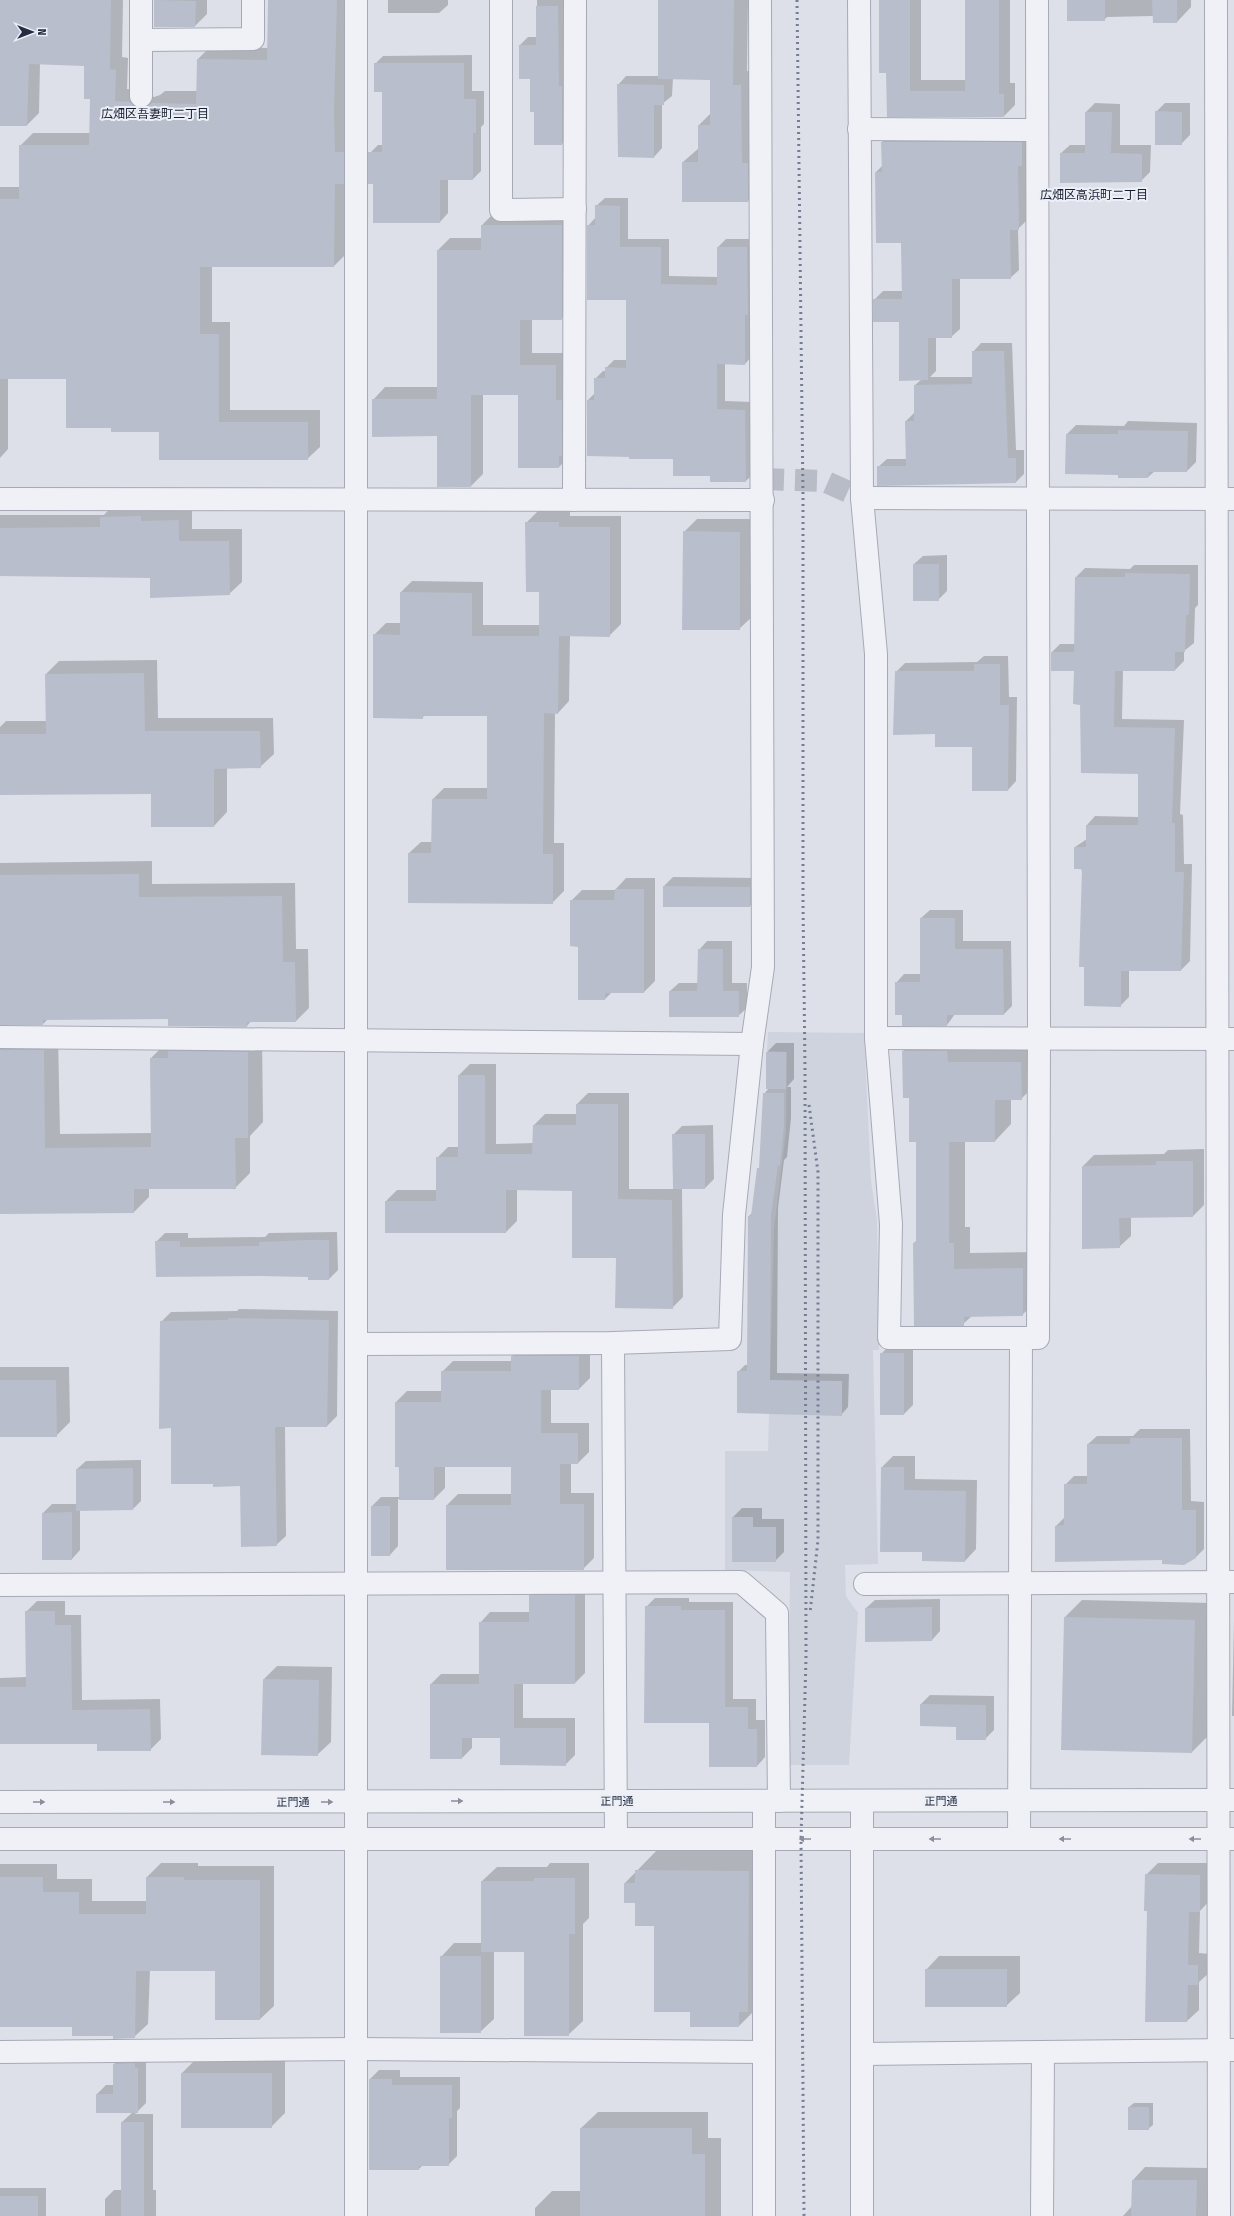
<svg xmlns="http://www.w3.org/2000/svg" width="1234" height="2216" font-family="'Fira Sans Condensed','Noto Sans JP',sans-serif">
<rect width="100%" height="100%" fill="#dde0e8"/>
<polygon fill="#ced3de" points="768,1032 864,1033 871,1181 877,1220 879,1350 873,1350 878,1564 845,1565 846,1596 858,1613 849,1765 788,1765 790,1572 725,1570 725,1451 768,1451 774,1229 786,1130 787,1052 767,1051"/>
<g fill="#0003">
<polygon points="0,0 123,0 122,57 128,58 127,89 142,90 147,95 154,97 160,95 165,91 197,91 198,59 210,47 268,48 269,0 348,0 346,254 334,266 212,266 212,322 230,322 230,410 320,410 320,447 307,459 160,431 112,427 67,378 8,378 8,449 0,458 0,187 20,187 20,146 33,133 90,133 91,98 85,65 40,63 39,113 27,125 0,125"/>
<polygon points="154,0 207,0 207,14 195,26 154,26"/>
<polygon points="388,0 448,0 448,5 439,13 388,13"/>
<polygon points="537,0 566,0 570,136 562,144 535,111 531,78 520,45 528,37 537,37"/>
<polygon points="659,0 748,0 747,71 755,71 762,187 748,201 683,162 699,148 699,125 711,113 711,79 673,78 672,96 662,104 662,148 654,157 618,85 626,76 659,76"/>
<polygon points="880,0 921,0 921,80 966,80 966,0 1010,0 1010,83 1015,83 1015,105 1004,116 888,116 887,72"/>
<polygon points="1068,0 1191,0 1191,7 1177,22 1154,22 1153,16 1107,17 1104,20"/>
<polygon points="472,55 472,91 484,91 484,124 481,127 481,171 473,179 448,179 448,213 440,222 374,183 370,153 378,145 383,145 383,91 375,64 383,56"/>
<polygon points="1095,103 1120,104 1120,145 1151,145 1150,172 1141,181 1061,153 1070,145 1086,145 1086,112"/>
<polygon points="1165,103 1190,103 1190,135 1181,144 1156,112"/>
<polygon points="891,134 1030,134 1027,220 1018,229 1019,270 1010,278 960,278 960,329 951,337 936,337 936,371 930,377 973,377 973,352 981,343 1012,343 1016,450 1024,450 1024,474 1016,482 878,485 878,467 887,459 907,459 906,421 914,413 915,385 921,380 900,321 874,300 883,291 902,291 902,242 876,172 882,166 882,142"/>
<polygon points="605,198 628,198 628,239 669,239 669,276 718,277 718,247 726,239 755,239 753,355 745,364 725,363 725,401 753,402 754,473 746,481 711,475 674,458 630,456 588,400 595,393 595,379 603,371 606,371 606,368 614,360 627,360 627,299 588,226 596,217 596,206"/>
<polygon points="494,213 574,213 574,306 561,319 532,319 532,353 568,353 571,455 559,467 519,394 483,394 483,474 471,486 438,435 373,400 385,387 438,387 438,250 450,238 482,238 482,225"/>
<polygon points="1128,421 1197,423 1196,462 1187,471 1155,471 1148,477 1119,474 1066,473 1067,434 1076,425 1124,426"/>
<polygon points="114,504 192,508 192,529 242,529 242,582 229,594 151,577 0,575 0,515 104,515"/>
<polygon points="538,511 570,511 570,516 621,516 621,624 609,636 570,635 569,701 558,713 555,713 554,843 564,843 564,891 552,903 409,853 421,842 432,842 433,799 444,788 488,788 488,715 425,715 422,718 374,635 386,623 401,623 401,592 412,581 483,582 483,625 540,625 540,591 526,523"/>
<polygon points="697,519 753,519 753,616 739,629 684,532"/>
<polygon points="947,555 947,591 938,600 914,564 923,556"/>
<polygon points="1134,565 1198,565 1198,605 1195,608 1194,643 1184,651 1184,661 1175,670 1123,670 1122,719 1184,720 1180,814 1183,815 1184,864 1192,864 1190,961 1181,970 1129,970 1129,997 1120,1006 1075,847 1087,839 1087,825 1095,816 1139,817 1139,773 1081,704 1075,670 1052,652 1060,644 1075,644 1076,577 1085,568 1130,569"/>
<polygon points="984,656 1008,656 1009,697 1017,697 1016,781 1008,790 973,746 936,733 896,672 905,663 977,662"/>
<polygon points="157,660 158,718 273,718 274,754 260,767 227,768 227,812 214,826 152,793 0,794 0,727 6,721 46,721 46,674 59,661"/>
<polygon points="152,861 152,884 295,883 296,949 308,949 309,1008 296,1021 251,1021 247,1026 169,1018 48,1019 43,1024 0,1024 0,863"/>
<polygon points="673,877 759,878 759,898 750,906 664,886"/>
<polygon points="626,878 655,878 655,981 644,992 612,992 605,999 579,946 571,901 582,890 615,890"/>
<polygon points="930,910 963,910 963,941 1011,941 1012,1006 1004,1014 955,1014 947,1025 903,1014 896,983 904,974 921,974 921,918"/>
<polygon points="707,941 732,941 732,983 747,983 747,1008 738,1016 670,991 679,983 698,983 699,950"/>
<polygon points="0,1031 58,1035 60,1134 152,1133 151,1058 166,1043 262,1037 263,1122 250,1136 250,1173 235,1188 149,1188 149,1197 134,1212 0,1213"/>
<polygon points="920,1035 1037,1046 1038,1082 1021,1099 1011,1099 1011,1124 995,1141 965,1141 965,1227 970,1227 970,1253 1039,1252 1039,1299 1022,1315 972,1316 963,1324 914,1243 917,1240 917,1141 910,1097 904,1097 903,1051"/>
<polygon points="776,1043 794,1043 794,1079 787,1087 791,1087 791,1118 787,1157 784,1160 778,1208 777,1373 849,1374 848,1407 841,1415 738,1372 745,1365 748,1365 749,1216 752,1213 760,1167 764,1094 769,1088 767,1052"/>
<polygon points="470,1064 496,1064 496,1144 534,1143 534,1125 545,1114 577,1114 577,1104 588,1093 629,1093 629,1189 674,1189 673,1135 682,1126 713,1125 714,1179 705,1188 682,1188 683,1297 672,1308 617,1257 573,1190 517,1189 517,1221 506,1232 386,1232 386,1201 397,1190 437,1190 437,1158 448,1147 459,1147 459,1075"/>
<polygon points="1204,1149 1204,1205 1193,1216 1131,1217 1131,1236 1119,1247 1083,1166 1094,1155 1164,1154 1168,1150"/>
<polygon points="337,1232 338,1270 329,1279 156,1242 165,1233 188,1233 188,1238 265,1237 269,1233"/>
<polygon points="239,1309 338,1311 337,1416 327,1426 285,1426 286,1536 276,1545 241,1485 214,1483 172,1427 161,1322 171,1312 237,1311"/>
<polygon points="523,1345 590,1345 590,1378 579,1389 551,1389 551,1423 589,1423 589,1452 578,1463 571,1463 571,1493 594,1493 594,1558 583,1569 447,1505 458,1494 512,1494 512,1466 445,1466 445,1488 434,1499 398,1499 398,1546 390,1555 372,1506 381,1497 400,1497 396,1402 407,1391 442,1391 442,1372 453,1361 512,1361 512,1356"/>
<polygon points="890,1345 913,1345 913,1405 904,1414 881,1354"/>
<polygon points="0,1367 69,1367 70,1422 56,1436 0,1436"/>
<polygon points="1140,1429 1190,1429 1191,1501 1204,1502 1204,1549 1195,1558 1163,1559 1056,1526 1065,1517 1065,1485 1074,1476 1088,1476 1088,1444 1097,1436 1133,1436"/>
<polygon points="893,1456 915,1456 915,1479 977,1480 976,1549 965,1561 923,1551 882,1467"/>
<polygon points="141,1460 141,1501 133,1509 80,1510 80,1550 72,1559 43,1559 43,1513 52,1504 77,1504 77,1469 86,1461"/>
<polygon points="742,1508 762,1508 762,1519 784,1519 784,1552 775,1561 733,1517"/>
<polygon points="585,1585 585,1673 575,1683 523,1683 523,1718 575,1718 575,1755 565,1765 501,1737 472,1737 472,1748 462,1758 431,1684 441,1674 480,1674 480,1623 490,1612 530,1612 530,1596 541,1586"/>
<polygon points="655,1598 689,1598 689,1602 733,1602 733,1699 756,1699 756,1720 765,1720 765,1757 757,1766 710,1722 646,1607"/>
<polygon points="940,1599 940,1631 932,1640 866,1608 875,1600"/>
<polygon points="1082,1600 1212,1603 1210,1734 1192,1752 1065,1617"/>
<polygon points="37,1601 65,1601 65,1615 81,1615 82,1700 160,1699 161,1739 150,1750 98,1743 0,1743 0,1678 27,1677 26,1612"/>
<polygon points="1234,1621 1234,1716 1232,1716"/>
<polygon points="277,1666 332,1667 331,1742 317,1755 264,1679"/>
<polygon points="930,1695 994,1696 994,1730 985,1739 957,1726 921,1704"/>
<polygon points="661,1846 774,1846 764,2001 739,2026 691,2026 691,2011 655,1925 625,1883"/>
<polygon points="161,1863 198,1863 198,1866 274,1866 274,2006 260,2019 216,2019 216,1970 150,1970 148,2024 134,2037 73,2026 0,2026 0,1864 57,1864 57,1879 92,1879 92,1901 147,1901 147,1877"/>
<polygon points="550,1863 589,1863 589,1918 583,1924 583,2021 568,2035 525,1951 494,1951 494,2019 480,2032 441,1957 454,1943 482,1943 482,1881 497,1867 547,1867"/>
<polygon points="1158,1863 1212,1863 1211,1899 1200,1911 1199,1953 1210,1954 1210,1972 1199,1982 1199,2010 1187,2021 1148,1910 1146,1875"/>
<polygon points="939,1956 1020,1956 1020,1993 1006,2006 926,1970"/>
<polygon points="123,2055 146,2060 146,2103 135,2114 153,2114 153,2190 156,2190 156,2216 105,2216 105,2199 114,2190 122,2190 122,2122 133,2112 97,2094 106,2085 114,2085 114,2064"/>
<polygon points="195,2060 285,2060 285,2113 271,2127 182,2073"/>
<polygon points="379,2070 400,2070 400,2077 460,2077 460,2108 457,2111 457,2156 448,2165 423,2165 419,2169 370,2169 370,2079"/>
<polygon points="1134,2103 1153,2103 1153,2125 1148,2129 1129,2107"/>
<polygon points="598,2112 708,2112 708,2138 721,2138 721,2216 535,2216 535,2208 552,2191 581,2191 581,2128"/>
<polygon points="1145,2167 1209,2168 1208,2216 1123,2216 1132,2206 1133,2180"/>
<rect x="0" y="2188" width="46" height="28"/>
</g>
<g fill="#b9becc">
<polygon points="0,0 111,0 110,69 116,70 115,101 130,102 134,107 141,108 147,107 152,103 196,104 197,59 267,60 268,0 337,0 334,112 335,152 344,152 344,184 335,184 334,267 200,267 200,334 219,334 219,422 308,422 308,460 159,460 159,432 111,432 111,428 66,428 66,379 0,379 0,199 19,199 19,145 89,145 90,99 84,99 84,66 29,64 27,126 0,126"/>
<polygon points="154,0 196,1 195,27 154,27"/>
<polygon points="658,0 734,0 733,85 741,85 742,163 748,163 748,202 682,202 682,162 698,162 698,125 710,125 710,80 658,79"/>
<polygon points="879,0 910,0 910,91 965,91 965,0 999,0 999,94 1004,94 1004,117 887,117 886,73 879,73"/>
<rect x="1067" y="0" width="38" height="21"/>
<polygon points="1152,0 1177,0 1177,23 1153,23"/>
<polygon points="536,6 558,6 559,86 562,86 562,145 534,145 534,112 530,112 530,79 519,79 519,45 536,45"/>
<polygon points="374,63 464,63 464,99 476,99 476,133 473,133 473,180 440,180 440,223 373,223 373,184 368,184 368,152 382,152 382,92 374,92"/>
<polygon points="617,84 664,85 664,105 654,105 654,158 618,157"/>
<polygon points="1155,111 1182,112 1182,145 1155,145"/>
<polygon points="1085,112 1112,112 1111,153 1142,154 1142,182 1060,183 1060,153 1085,153"/>
<polygon points="881,142 1022,142 1022,166 1018,166 1019,230 1010,230 1011,279 952,279 952,338 928,338 928,380 899,381 899,322 873,322 873,299 902,299 901,243 876,243 875,172 882,172"/>
<polygon points="595,205 620,206 620,247 661,247 661,284 717,285 717,247 747,247 748,315 745,315 745,365 717,364 717,409 745,410 746,482 710,482 710,476 673,476 673,459 629,459 629,457 587,456 587,400 594,400 594,378 605,378 605,367 626,368 626,300 587,300 587,225 595,225"/>
<polygon points="481,225 562,225 562,320 520,320 520,365 556,365 556,400 562,400 562,456 559,456 559,468 518,468 518,395 471,395 471,487 437,487 437,436 372,437 372,399 437,399 437,250 481,250"/>
<polygon points="972,351 1004,351 1008,458 1016,458 1016,483 877,486 877,466 906,466 905,421 914,421 914,385 972,384"/>
<polygon points="1118,430 1188,431 1187,472 1149,472 1148,478 1118,478 1118,475 1065,474 1066,434 1118,434"/>
<polygon points="141,516 141,521 179,520 179,541 229,541 230,595 150,598 150,578 0,576 0,528 100,527 100,517"/>
<polygon points="525,522 559,522 559,527 610,527 610,637 559,636 558,714 544,713 543,854 553,854 553,904 408,903 408,853 431,853 432,799 487,799 487,716 423,716 423,719 373,718 373,634 400,635 400,592 472,593 472,636 539,636 539,592 526,592"/>
<polygon points="683,531 740,532 740,630 682,630"/>
<rect x="913" y="564" width="26" height="37"/>
<polygon points="1125,573 1190,574 1189,615 1186,615 1185,652 1175,652 1175,671 1115,671 1114,727 1175,728 1172,823 1175,823 1175,872 1184,872 1181,971 1121,971 1121,1007 1084,1006 1084,967 1079,967 1082,869 1074,869 1074,847 1086,847 1086,825 1138,825 1138,774 1081,773 1080,705 1073,704 1074,671 1051,671 1051,652 1074,652 1075,577 1125,577"/>
<polygon points="974,664 1000,664 1000,705 1009,705 1008,791 972,791 972,747 935,747 935,734 893,735 895,671 974,671"/>
<polygon points="144,673 145,731 260,731 261,768 214,769 214,827 151,827 151,794 0,795 0,734 46,734 45,674"/>
<polygon points="139,874 139,897 282,896 283,962 295,962 296,1022 247,1022 247,1027 168,1026 168,1019 43,1020 43,1025 0,1025 0,875"/>
<polygon points="663,886 750,887 750,907 663,907"/>
<polygon points="615,889 644,889 644,993 605,993 605,1000 578,1000 578,947 570,946 570,900 614,900"/>
<polygon points="920,918 955,918 955,949 1003,949 1004,1015 947,1015 947,1026 902,1026 902,1015 895,1015 895,982 920,982"/>
<polygon points="698,949 723,949 723,991 739,991 739,1017 669,1017 669,991 697,991"/>
<polygon points="0,1050 44,1050 45,1148 151,1147 150,1058 168,1058 168,1051 248,1052 248,1138 235,1138 236,1189 134,1189 134,1213 0,1214"/>
<polygon points="902,1051 947,1051 948,1062 1021,1062 1022,1100 995,1100 995,1142 949,1142 949,1243 954,1243 954,1269 1023,1268 1023,1316 964,1317 964,1326 914,1326 913,1243 916,1243 916,1142 909,1142 909,1098 903,1098"/>
<rect x="766" y="1052" width="20" height="37"/>
<polygon points="458,1075 485,1075 485,1154 532,1154 533,1125 576,1125 576,1104 618,1104 618,1199 672,1200 673,1309 615,1308 616,1258 572,1258 572,1191 506,1190 506,1233 385,1233 385,1201 436,1201 436,1157 458,1157"/>
<polygon points="763,1093 784,1093 784,1126 780,1166 778,1165 771,1216 770,1380 842,1381 842,1416 737,1413 737,1371 747,1371 748,1216 751,1216 757,1168 759,1168"/>
<polygon points="672,1134 705,1134 705,1189 673,1189"/>
<polygon points="1156,1161 1193,1161 1193,1217 1119,1218 1120,1248 1082,1249 1082,1166 1156,1165"/>
<polygon points="308,1240 329,1240 329,1280 308,1280 308,1277 259,1276 156,1277 155,1241 180,1241 180,1247 259,1246 259,1242"/>
<polygon points="228,1318 329,1320 327,1427 275,1427 277,1546 241,1547 240,1486 213,1487 213,1484 171,1484 171,1428 159,1429 160,1321 228,1320"/>
<rect x="880" y="1353" width="24" height="62"/>
<polygon points="511,1356 579,1356 579,1390 541,1390 541,1433 578,1433 578,1464 560,1464 560,1504 584,1504 584,1570 446,1570 446,1505 511,1505 511,1467 434,1467 434,1500 399,1500 399,1467 395,1467 395,1402 441,1402 441,1371 511,1371"/>
<polygon points="0,1380 56,1380 57,1437 0,1437"/>
<polygon points="1130,1438 1182,1438 1182,1510 1196,1510 1196,1558 1184,1565 1162,1564 1162,1560 1055,1562 1055,1526 1064,1525 1064,1484 1087,1484 1087,1444 1130,1444"/>
<polygon points="881,1467 904,1467 904,1490 966,1491 965,1562 922,1561 922,1552 880,1552"/>
<polygon points="133,1468 133,1510 76,1511 76,1469"/>
<rect x="371" y="1506" width="19" height="50"/>
<polygon points="72,1512 72,1560 42,1560 42,1513"/>
<polygon points="732,1517 753,1517 753,1527 776,1527 776,1562 732,1562"/>
<polygon points="529,1595 575,1595 575,1684 514,1684 514,1728 566,1728 566,1766 500,1765 500,1738 462,1738 462,1759 430,1759 430,1684 479,1684 479,1622 529,1622"/>
<polygon points="645,1606 681,1606 681,1610 725,1610 725,1707 748,1707 748,1729 757,1729 757,1767 709,1767 709,1723 644,1723"/>
<polygon points="932,1607 932,1641 865,1642 865,1608"/>
<polygon points="25,1611 55,1611 55,1625 71,1625 72,1710 150,1709 151,1751 97,1751 97,1744 0,1744 0,1687 26,1687"/>
<polygon points="1064,1617 1195,1620 1192,1753 1061,1750"/>
<polygon points="263,1679 319,1680 318,1756 261,1755"/>
<polygon points="920,1704 986,1705 986,1740 956,1740 956,1727 920,1726"/>
<polygon points="635,1870 749,1871 748,2012 739,2012 739,2027 690,2027 690,2012 654,2012 654,1926 635,1926 635,1903 624,1903 624,1883 635,1883"/>
<polygon points="1145,1874 1200,1875 1200,1912 1189,1912 1188,1965 1198,1965 1198,1985 1188,1985 1187,2022 1145,2022 1147,1911 1144,1911"/>
<polygon points="0,1877 43,1877 43,1892 79,1892 79,1914 146,1914 146,1877 184,1877 184,1880 260,1880 260,2020 215,2020 215,1971 136,1971 135,2038 113,2039 113,2036 72,2036 72,2027 0,2027"/>
<polygon points="534,1878 575,1878 575,1934 569,1934 569,2036 524,2036 524,1952 481,1952 481,1881 534,1881"/>
<rect x="440" y="1956" width="41" height="77"/>
<rect x="925" y="1969" width="82" height="38"/>
<polygon points="135,2063 135,2068 138,2068 138,2113 96,2113 96,2094 113,2094 113,2064"/>
<rect x="181" y="2073" width="91" height="55"/>
<polygon points="369,2079 392,2079 392,2085 452,2085 452,2118 449,2118 449,2166 419,2166 419,2170 369,2170"/>
<rect x="1128" y="2107" width="21" height="23"/>
<rect x="121" y="2122" width="23" height="94"/>
<polygon points="580,2128 692,2128 692,2154 705,2154 705,2216 580,2216"/>
<polygon points="1132,2180 1197,2180 1196,2216 1131,2216"/>
<rect x="0" y="2196" width="38" height="20"/>
</g>
<g fill="none" stroke-linecap="round" stroke-linejoin="round">
<polyline stroke="#b8bcc7" stroke-width="22" stroke-dasharray="22 11" stroke-linecap="butt" points="762,479 824,481 862,498"/>
<defs>
<g id="minor">
<polyline points="356,0 356,2216"/>
<polyline points="501,0 501,210 575,209"/>
<polyline points="859,0 862,498 876,654 876,1038 891,1224 889,1338 1038,1338 1039,1038 1037,0"/>
<polyline points="1216,0 1219,2216"/>
<polyline points="143,40 253,39 253,0"/>
<polyline points="141,96 141,0"/>
<polyline points="859,129 1037,130"/>
<polyline points="862,498 1234,499"/>
<polyline points="0,499 763,500"/>
<polyline points="574,500 575,0"/>
<polyline points="0,1037 752,1044"/>
<polyline points="876,1038 1234,1039"/>
<polyline points="613,1343 616,1839"/>
<polyline points="356,1344 613,1343 730,1339 734,1215 752,1044 763,967 760,0"/>
<polyline points="865,1584 1234,1582"/>
<polyline points="0,1585 741,1582 777,1613 779,1801"/>
<polyline points="764,1801 764,2216"/>
<polyline points="862,1801 862,2216"/>
<polyline points="1019,1839 1021,1338"/>
<polyline points="0,2052 356,2049 764,2052"/>
<polyline points="862,2054 1234,2050"/>
<polyline points="1042,2216 1043,2052"/>
</g>
<g id="tertiary">
<polyline points="0,1802 1234,1800"/>
<polyline points="0,1839 1234,1839"/>
</g>
</defs>
<use href="#minor" stroke="#a6aab6" stroke-width="24"/>
<use href="#tertiary" stroke="#a6aab6" stroke-width="24"/>
<use href="#minor" stroke="#f0f1f6" stroke-width="22"/>
<use href="#tertiary" stroke="#f0f1f6" stroke-width="22"/>
<g stroke="#747d94" stroke-width="3" stroke-dasharray="2 4" stroke-linecap="butt">
<polyline points="797,0 803,496 803,904 805,1069 806,1658 801,1839 804,2216"/>
<polyline points="809,1105 818,1172 818,1540 810,1613"/>
</g>
</g>
<defs><path id="oneway-solid" d="M-6-.8H1V-3.2L6.5 0L1 3.2V.8H-6Z"/></defs>
<g fill="#8a8e9c">
<use href="#oneway-solid" transform="translate(457 1801)"/>
<use href="#oneway-solid" transform="translate(39 1802)"/>
<use href="#oneway-solid" transform="translate(169 1802)"/>
<use href="#oneway-solid" transform="translate(327 1802)"/>
<use href="#oneway-solid" transform="translate(805 1839) rotate(180)"/>
<use href="#oneway-solid" transform="translate(935 1839) rotate(180)"/>
<use href="#oneway-solid" transform="translate(1065 1839) rotate(180)"/>
<use href="#oneway-solid" transform="translate(1195 1839) rotate(180)"/>
</g>
<g text-anchor="middle" stroke-width="4" stroke-linejoin="round" paint-order="stroke">
<g font-size="11" fill="#242c41" stroke="#eceff6">
<text x="617" y="1805">正門通</text>
<text x="941" y="1805">正門通</text>
<text x="293" y="1806">正門通</text>
</g>
<g font-size="12" fill="#171d31" stroke="#eceff6">
<text x="155" y="118">広畑区吾妻町二丁目</text>
<text x="1094" y="199">広畑区高浜町二丁目</text>
</g>
</g>
<g transform="translate(32 32) rotate(90)" stroke="#eceff6" stroke-width="3" paint-order="stroke">
<path d="M0-3L7 15L0 10L-7 15Z" fill="#242c41"/>
<text y="-6" font-size="11" font-weight="bold" text-anchor="middle" fill="#242c41">N</text>
</g>
</svg>
